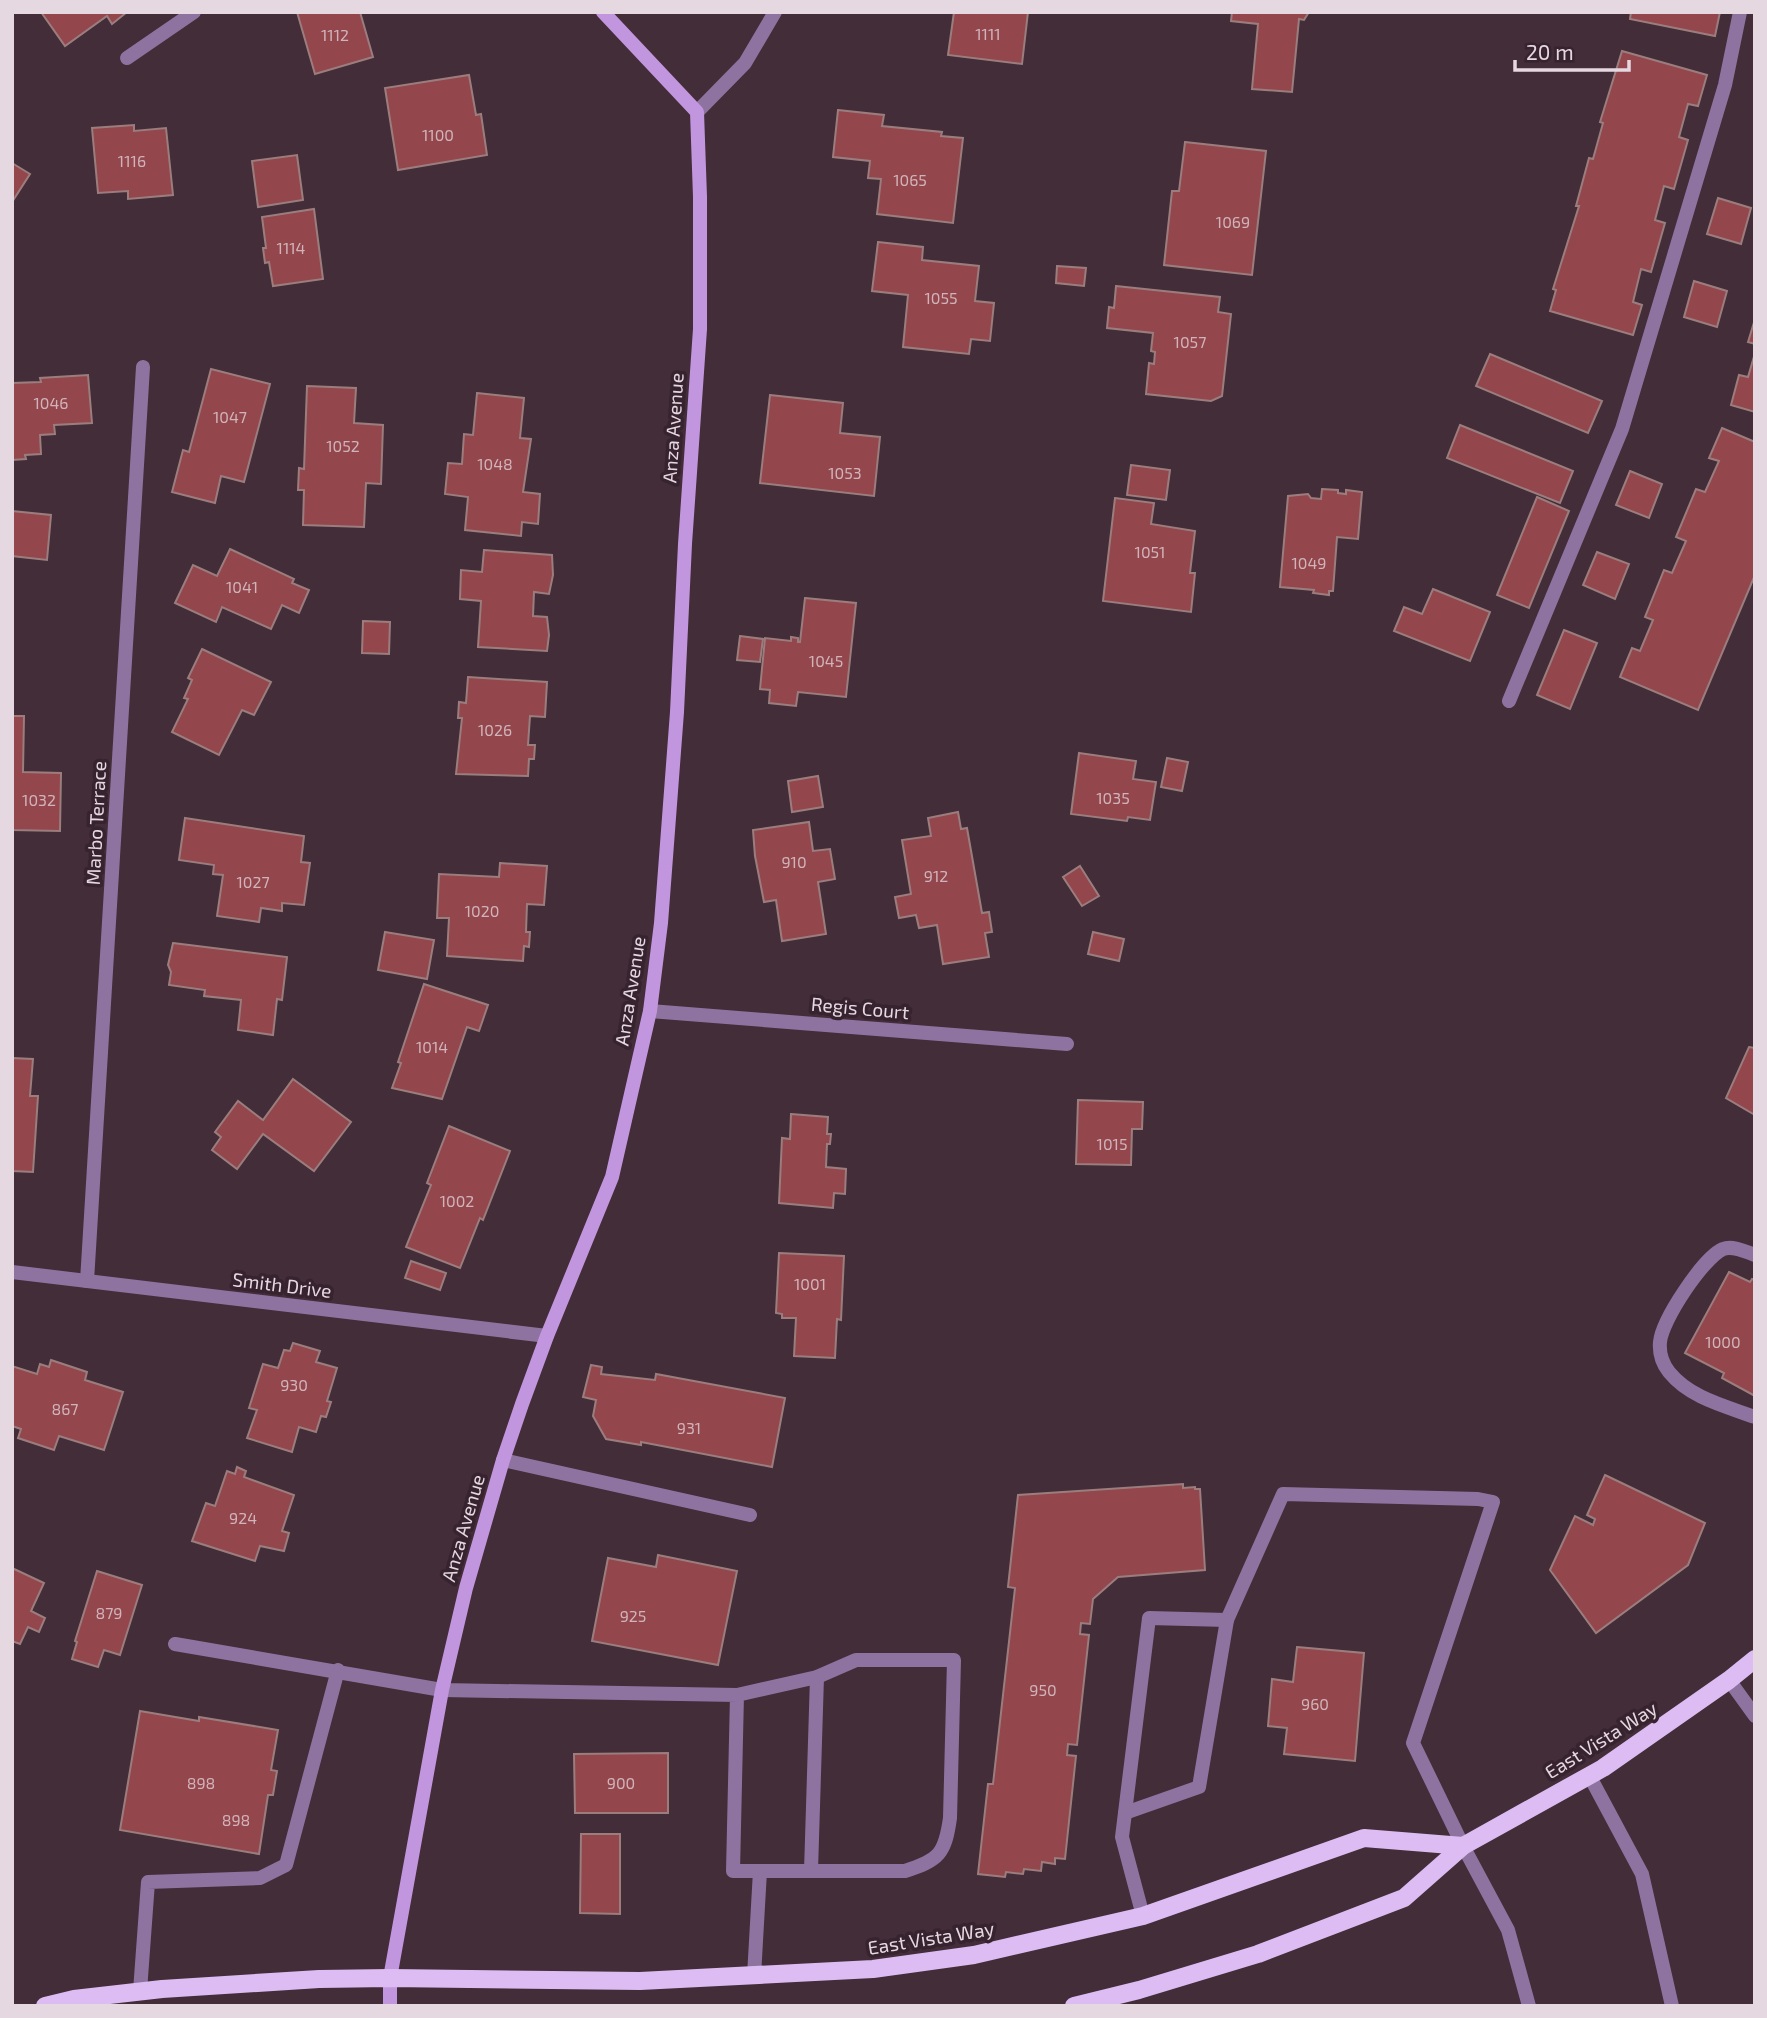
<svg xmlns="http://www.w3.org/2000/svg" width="1767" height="2018" font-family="'Exo 2',sans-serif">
<rect width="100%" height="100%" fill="#422d39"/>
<g fill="#93464c" stroke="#9b7d7e" stroke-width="2">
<polygon points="41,12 127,12 112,24 107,16 65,46"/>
<polygon points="297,12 360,12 373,57 315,74"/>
<polygon points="954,12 1028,12 1022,64 948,55"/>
<polygon points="1232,12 1309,12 1304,20 1299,19 1292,92 1252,89 1258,24 1231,21"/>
<polygon points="1631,12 1720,12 1715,36 1630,19"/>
<polygon points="1622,51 1707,75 1698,106 1688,104 1679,137 1688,140 1674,189 1664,186 1655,220 1665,223 1651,272 1641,269 1633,302 1642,305 1633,335 1550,311 1556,290 1553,289 1579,206 1576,206 1589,158 1593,159 1603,123 1600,122"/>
<polygon points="469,75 476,115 481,114 487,155 398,170 385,88"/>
<polygon points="838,110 884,115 882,126 942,132 941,136 963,138 953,223 877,214 881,179 868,178 870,161 833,157"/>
<polygon points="134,125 134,131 166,128 173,195 128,199 128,191 98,193 92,128"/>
<polygon points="1185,142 1266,151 1252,275 1164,265 1172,191 1179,191"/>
<polygon points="297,155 303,200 258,207 252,161"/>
<polygon points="12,163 30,174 12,202"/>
<polygon points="1718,198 1751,208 1741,244 1707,234"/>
<polygon points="314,209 323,279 273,286 269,262 265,263 263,248 266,248 262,217"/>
<polygon points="878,242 923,247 922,260 979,266 975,301 994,303 990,341 971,339 969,354 903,347 908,295 872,291"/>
<polygon points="1057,266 1086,268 1084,286 1056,283"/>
<polygon points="1694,281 1727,291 1717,327 1684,317"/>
<polygon points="1116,286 1220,297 1218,312 1231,314 1222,396 1211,401 1146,394 1149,363 1154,364 1155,352 1151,351 1153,333 1107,328 1109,307 1114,308"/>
<polygon points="1755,319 1755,344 1748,342"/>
<polygon points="1755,353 1755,412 1731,405 1739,375 1748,377"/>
<polygon points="1490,354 1602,401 1588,433 1476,386"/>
<polygon points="211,369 270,384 244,482 221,476 215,503 172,492 183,450 189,452"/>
<polygon points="88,375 92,423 54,425 55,434 40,435 41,454 25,455 26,459 12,460 12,383 41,382 40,378"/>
<polygon points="307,386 356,388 354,423 383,425 381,484 366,483 364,527 303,525 304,490 298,490 299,468 304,469"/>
<polygon points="477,393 524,398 520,438 531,439 523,492 540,494 538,524 522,522 521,536 465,530 468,497 445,494 448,463 462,464 464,434 473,435"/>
<polygon points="770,395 843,403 840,433 880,437 874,496 760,483"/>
<polygon points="1460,425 1573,471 1560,503 1447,458"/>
<polygon points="1722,428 1755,442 1755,575 1698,710 1620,677 1632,648 1640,651 1653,620 1645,617 1664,570 1672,573 1686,541 1676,537 1696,489 1705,492 1719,461 1709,458"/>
<polygon points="1131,465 1170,470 1166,500 1127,495"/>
<polygon points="1630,471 1662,484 1649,518 1616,505"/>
<polygon points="1322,489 1338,490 1338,493 1346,494 1346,490 1362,492 1358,539 1337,537 1333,591 1329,591 1329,595 1313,593 1314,590 1280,587 1288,496 1308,494 1311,498 1321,499"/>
<polygon points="1537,497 1569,511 1529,608 1497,595"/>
<polygon points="1115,498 1154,503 1151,524 1195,531 1190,573 1195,573 1191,612 1103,601"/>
<polygon points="12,511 51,515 47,560 12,556"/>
<polygon points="230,549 294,579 292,583 309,590 299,613 282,605 271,629 222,607 216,622 175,603 193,565 217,576"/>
<polygon points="484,550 552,555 553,575 549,594 534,592 533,616 547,617 549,635 547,651 478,647 481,601 460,599 461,570 482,572"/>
<polygon points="1597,552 1629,564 1615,599 1583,585"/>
<polygon points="1433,589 1490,612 1470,661 1394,631 1404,607 1422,614"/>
<polygon points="805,598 856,603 846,697 798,692 796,706 769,703 770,690 760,689 765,638 791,641 791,637 798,638 798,642 800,642"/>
<polygon points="363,621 390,622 389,654 362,653"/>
<polygon points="1564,630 1597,643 1570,709 1537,695"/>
<polygon points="740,636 763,639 760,662 737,660"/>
<polygon points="202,649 271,682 254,715 242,710 219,755 172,732 188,699 184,698 192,680 188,678"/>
<polygon points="468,677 547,682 545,717 530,716 528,745 535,745 534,759 529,759 528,776 456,774 462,718 458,718 459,702 466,703"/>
<polygon points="12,716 24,716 23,772 61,773 60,831 12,830"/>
<polygon points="1079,753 1136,761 1133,779 1156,782 1150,820 1128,817 1127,821 1071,814"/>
<polygon points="1167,758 1188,762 1182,791 1161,787"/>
<polygon points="818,776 823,807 792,812 788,781"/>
<polygon points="958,812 961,829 967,828 982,913 989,912 992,932 985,933 989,957 943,964 937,925 919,928 916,915 899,918 895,897 911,894 902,840 931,836 928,818"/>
<polygon points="185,818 304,836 301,862 310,863 304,905 282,903 282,911 261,908 259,922 217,916 223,875 213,874 214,865 179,860"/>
<polygon points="809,822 813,851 830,849 835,879 818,882 826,934 782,941 776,900 764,902 755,856 753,830"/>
<polygon points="500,863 547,866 544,905 527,904 526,932 530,932 529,947 524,946 523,961 447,956 449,918 437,918 439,874 499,877"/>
<polygon points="1080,866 1099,896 1082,906 1063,877"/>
<polygon points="385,932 434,940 427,979 378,970"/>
<polygon points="1093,932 1124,939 1119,961 1088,954"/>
<polygon points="173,943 287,957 282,1000 277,999 273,1035 238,1030 241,1000 204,996 205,990 169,985 171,972 168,965"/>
<polygon points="424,984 488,1005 479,1031 467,1027 442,1099 392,1088 401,1063 398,1062"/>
<polygon points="1749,1047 1755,1048 1755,1115 1726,1098"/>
<polygon points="12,1058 33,1059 30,1096 38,1096 33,1172 12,1171"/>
<polygon points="293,1079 351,1122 314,1171 263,1134 237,1169 212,1150 221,1137 215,1132 238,1101 263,1120"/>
<polygon points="1078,1100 1143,1102 1142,1129 1132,1129 1131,1165 1076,1164"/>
<polygon points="791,1114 828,1117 827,1134 831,1134 830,1144 827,1144 826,1167 846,1169 845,1194 834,1193 833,1208 779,1203 782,1138 790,1139"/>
<polygon points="449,1126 510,1151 483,1220 480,1218 460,1268 406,1247 431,1185 427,1183"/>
<polygon points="779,1253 844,1256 841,1320 837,1319 835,1358 794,1356 796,1318 782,1318 782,1314 776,1313"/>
<polygon points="411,1261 446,1273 440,1290 405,1278"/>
<polygon points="1729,1272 1750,1282 1752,1279 1755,1280 1755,1396 1722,1378 1724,1373 1685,1353"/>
<polygon points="293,1343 320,1351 316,1362 337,1368 327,1401 331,1402 326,1417 321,1416 316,1432 299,1427 292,1452 247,1438 257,1410 249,1408 263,1364 278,1368 284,1350 290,1351"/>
<polygon points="51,1360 87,1372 85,1380 123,1392 104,1450 59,1436 54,1450 18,1438 21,1429 12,1426 12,1366 37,1374 40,1364 49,1367"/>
<polygon points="591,1365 602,1367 601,1374 655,1380 656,1374 785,1398 772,1467 641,1442 641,1445 606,1439 593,1416 596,1400 583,1397"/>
<polygon points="237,1467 246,1471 244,1477 294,1495 282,1531 289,1533 284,1551 260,1546 255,1561 192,1541 206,1503 215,1506 227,1471 235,1474"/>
<polygon points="1605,1475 1705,1523 1688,1565 1596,1633 1550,1570 1575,1516 1593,1525 1595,1519 1587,1515"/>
<polygon points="1183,1484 1183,1488 1195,1487 1195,1489 1200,1489 1205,1570 1118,1577 1093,1599 1090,1624 1081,1623 1080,1634 1089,1635 1077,1745 1068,1744 1067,1755 1076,1756 1065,1859 1055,1858 1055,1864 1042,1862 1041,1871 1024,1869 1023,1874 1006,1872 1005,1877 978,1874 988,1784 993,1784 1015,1588 1008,1587 1018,1495"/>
<polygon points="658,1555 737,1571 718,1665 592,1641 608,1558 656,1567"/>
<polygon points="12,1568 44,1583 31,1611 45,1618 39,1632 28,1627 20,1644 12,1641"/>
<polygon points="97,1571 142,1585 120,1655 104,1650 98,1667 72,1659 77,1642 75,1641"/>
<polygon points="1297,1647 1364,1653 1355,1761 1284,1754 1287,1728 1268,1726 1272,1679 1293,1682"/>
<polygon points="140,1711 199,1721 199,1717 278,1730 271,1770 277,1771 273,1795 268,1795 259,1854 120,1830"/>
<polygon points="668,1753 668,1813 575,1813 574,1754"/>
<polygon points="581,1834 620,1834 620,1914 580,1913"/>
</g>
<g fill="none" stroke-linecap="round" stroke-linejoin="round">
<g stroke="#8e73a0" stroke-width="14">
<polyline points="1509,701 1622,429 1725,85 1740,12"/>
<path d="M1755,1255C1746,1252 1733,1245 1723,1249C1703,1258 1662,1320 1660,1342C1659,1353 1662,1363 1669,1372C1690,1398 1725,1406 1755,1417"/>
<polyline points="503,1460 750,1515"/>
<path d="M175,1644L442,1690L737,1695L817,1677L856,1660H954L950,1818C945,1854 939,1860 905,1871H733L737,1695"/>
<polyline points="1729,1680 1755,1716"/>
<polyline points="1589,1775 1642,1874 1672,2006"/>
<polyline points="1125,1813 1199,1787 1227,1620"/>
<polyline points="811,1871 817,1677"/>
<polyline points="1143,1916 1122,1837 1149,1618 1227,1620 1283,1494 1478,1499 1493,1502 1413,1743 1463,1846"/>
<polyline points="754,1976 760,1871"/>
<polyline points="140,1991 148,1882 260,1878 286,1865 338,1670"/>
</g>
<g stroke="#8e73a0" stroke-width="14">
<polyline points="127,58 194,12"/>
<polyline points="697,112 745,63 775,12"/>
<polyline points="650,1011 1067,1044"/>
<polyline points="12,1272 547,1336"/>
<polyline points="87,1281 143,367"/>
<polyline points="1463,1846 1508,1930 1529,2006"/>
</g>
<polyline stroke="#c296de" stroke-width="14" points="390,2006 390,1978 442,1690 466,1588 503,1460 522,1404 547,1336 612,1177 650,1011 661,923 677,712 685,544 700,329 700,197 697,112 603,12"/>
<g stroke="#ddbcf3" stroke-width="18">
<polyline points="45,2006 74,1999 162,1989 319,1979 390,1978 640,1981 873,1969 974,1955 1143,1916 1364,1838 1463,1846"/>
<polyline points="1074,2006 1139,1990 1258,1954 1404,1898 1463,1846 1603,1768 1729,1680 1755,1659"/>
</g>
</g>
<g text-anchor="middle" stroke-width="7" stroke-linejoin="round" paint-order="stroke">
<g font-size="16" fill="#d1b4bb">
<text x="988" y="40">1111</text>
<text x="335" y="41">1112</text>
<text x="438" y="141">1100</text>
<text x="132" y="167">1116</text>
<text x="910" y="186">1065</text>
<text x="1233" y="228">1069</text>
<text x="291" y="254">1114</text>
<text x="941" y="304">1055</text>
<text x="1190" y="348">1057</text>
<text x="51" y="409">1046</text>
<text x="230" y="423">1047</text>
<text x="343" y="452">1052</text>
<text x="495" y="470">1048</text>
<text x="845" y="479">1053</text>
<text x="1150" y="558">1051</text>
<text x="1309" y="569">1049</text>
<text x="242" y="593">1041</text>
<text x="826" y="667">1045</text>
<text x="495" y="736">1026</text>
<text x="1113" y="804">1035</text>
<text x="39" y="806">1032</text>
<text x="794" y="868">910</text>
<text x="936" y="882">912</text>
<text x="253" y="888">1027</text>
<text x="482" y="917">1020</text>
<text x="432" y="1053">1014</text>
<text x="1112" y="1150">1015</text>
<text x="457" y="1207">1002</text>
<text x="810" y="1290">1001</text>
<text x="1723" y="1348">1000</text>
<text x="294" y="1391">930</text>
<text x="65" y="1415">867</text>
<text x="689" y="1434">931</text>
<text x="243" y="1524">924</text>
<text x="109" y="1619">879</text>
<text x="633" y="1622">925</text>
<text x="1043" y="1696">950</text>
<text x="1315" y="1710">960</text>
<text x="201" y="1789">898</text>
<text x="621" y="1789">900</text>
<text x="236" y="1826">898</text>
</g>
<g font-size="19" fill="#e6d8e0" stroke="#37232f">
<text transform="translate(673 428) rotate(-86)" y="7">Anza Avenue</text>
<text transform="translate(96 823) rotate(-87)" y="7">Marbo Terrace</text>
<text transform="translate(630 991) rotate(-81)" y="7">Anza Avenue</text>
<text transform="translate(860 1008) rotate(5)" y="7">Regis Court</text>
<text transform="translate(282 1285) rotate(7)" y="7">Smith Drive</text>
<text transform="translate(463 1528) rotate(-74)" y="7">Anza Avenue</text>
<text transform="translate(1601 1740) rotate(-32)" y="7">East Vista Way</text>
<text transform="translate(931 1938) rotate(-9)" y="7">East Vista Way</text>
</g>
</g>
<rect width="1767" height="2018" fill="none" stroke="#e6d8e0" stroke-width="28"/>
<path d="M1515 60v10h114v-10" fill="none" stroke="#e6d8e0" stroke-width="3.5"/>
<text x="1526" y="60" font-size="21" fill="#e6d8e0" stroke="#37232f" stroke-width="5" paint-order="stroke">20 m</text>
</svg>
